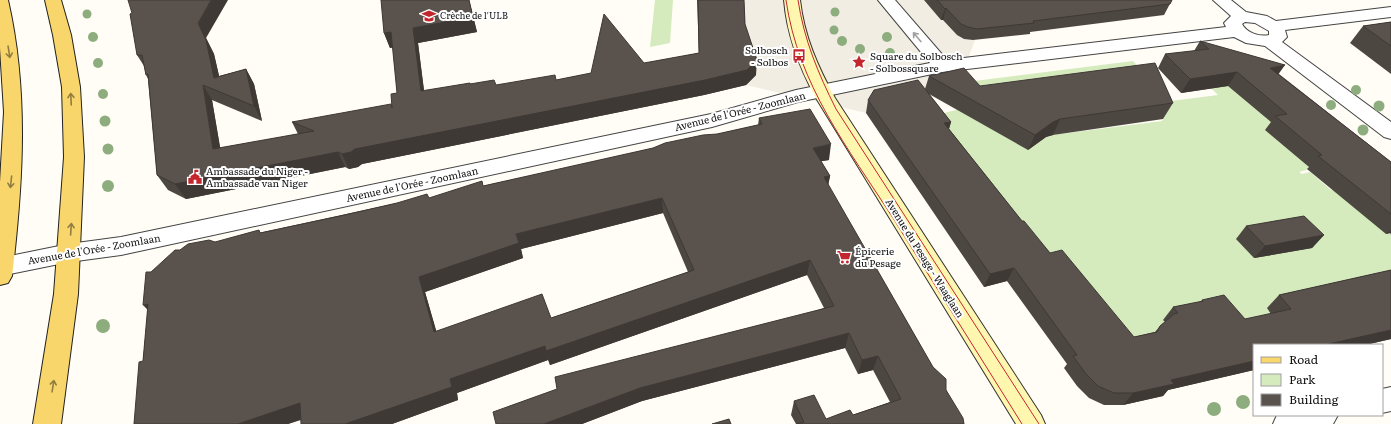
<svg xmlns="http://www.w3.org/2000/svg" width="1391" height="424" font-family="Literata,serif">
<rect width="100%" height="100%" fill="#fffdf5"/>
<g fill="#d5ebbd" fill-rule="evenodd">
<polygon points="655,0 673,0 670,43 650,47"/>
<path d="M1133,61L1171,101L1218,95L1205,82L1228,80L1277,127L1310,169L1299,172L1302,174L1310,172L1331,190L1343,187L1391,235V284L1280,324L1163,321L1168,326L1165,335L1130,352L924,112L940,114L968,107L959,83ZM1163,119L1162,121L1052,135L1048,137L1045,136L1034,124Z"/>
</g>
<polygon fill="#f1ede2" points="743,0 924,0 962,38 975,40 959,83 866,113 746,85 756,74 744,38"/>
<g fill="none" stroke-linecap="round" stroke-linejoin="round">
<defs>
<g id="street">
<path d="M878,0H895L947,60L1226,27L1224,23L1231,16L1213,0H1231L1246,12L1267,16L1276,21L1391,7V17L1285,30L1287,37L1282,42L1391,122V139L1384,137L1265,46L1246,43L1234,37L942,72L798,102L712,127L121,255L69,262L0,276V258L69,244L121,237L711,114L796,90L930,63ZM1245,22L1255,23L1269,31V35C1259,37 1247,33 1242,24Z"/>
<polygon points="1391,387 1391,411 1382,413 1382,389"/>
<polygon points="1277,415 1338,415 1333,424 1273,424"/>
</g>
<path id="secondary" d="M784,0H800C804,36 818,67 835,98L1041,415L1045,424H1016L816,98C799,67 787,36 784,0Z"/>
<g id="primary">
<path d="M0,0H8C29,92 23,183 12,276L8,283L0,285V182L4,112L0,48Z"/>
<polygon points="45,0 61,0 71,35 80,87 84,157 78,294 61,424 33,424 54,294 64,157 62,87 53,35"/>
</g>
</defs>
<use href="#street" stroke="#444" stroke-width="2"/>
<use href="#secondary" stroke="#333" stroke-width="2"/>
<use href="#primary" stroke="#222" stroke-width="2"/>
<use href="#street" fill="#fff" fill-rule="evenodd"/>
<use href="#secondary" fill="#fff6b0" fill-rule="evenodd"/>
<use href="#primary" fill="#f9d66b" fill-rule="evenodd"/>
<g stroke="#c4262e" stroke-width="1">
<path d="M786,0C798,85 848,148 893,218C936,287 979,355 1022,424"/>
<path d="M798,0C804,40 818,73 836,109L1039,424"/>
</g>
</g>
<g fill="#8dad7f">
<circle cx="835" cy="12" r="4.5"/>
<circle cx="87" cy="14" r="4.5"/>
<circle cx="834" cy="30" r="4.5"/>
<circle cx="93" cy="37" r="5"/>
<circle cx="887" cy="37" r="5"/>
<circle cx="842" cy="41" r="5"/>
<circle cx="860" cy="49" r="5"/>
<circle cx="890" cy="53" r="5"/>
<circle cx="98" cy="63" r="5"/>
<circle cx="1356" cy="90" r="5"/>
<circle cx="103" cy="94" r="5"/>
<circle cx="1331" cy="105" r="5"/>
<circle cx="1379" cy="106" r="5.5"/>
<circle cx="105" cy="121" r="5.5"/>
<circle cx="1363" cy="130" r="5.5"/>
<circle cx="108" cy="149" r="5.5"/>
<circle cx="108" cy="186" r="6"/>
<circle cx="103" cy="326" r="7"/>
<circle cx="1243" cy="402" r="7"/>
<circle cx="1214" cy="409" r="7"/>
</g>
<g fill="#4d4742" fill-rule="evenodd">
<polygon points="469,0 477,32 418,43 424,91 471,84 496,85 556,80 699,53 697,0 744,0 745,24 756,75 746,85 704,95 362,164 358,167 349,169 345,167 186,199 168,190 157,175 148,79 146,75 144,66 137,55 206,38 214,54 219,76 246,69 254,84 262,121 212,100 220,148 298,134 292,122 392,108 397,93 393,47 390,48 384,33"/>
<polygon points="924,0 1172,0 1164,15 1030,32 1030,34 973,40 964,39 957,35 943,20 941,20"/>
<polygon points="1391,22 1391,74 1350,43 1363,26"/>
<polygon points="1200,41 1279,74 1391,162 1391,235 1390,233 1386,234 1307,169 1309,167 1265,130 1271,122 1228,86 1181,93 1158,68 1165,54 1194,51"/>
<polygon points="929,76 980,86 1173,103 1163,119 1053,135 1046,137 1028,150 929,94 951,122 949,129 1022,221 1050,253 1134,337 1155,332 1160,326 1165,322 1163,320 1173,307 1200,302 1202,300 1245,319 1271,314 1267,308 1279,295 1391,270 1391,339 1365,345 1254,345 1254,370 1168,390 1163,396 1123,405 1104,405 1089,398 1077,386 1064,368 1067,364 1007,281 984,287 866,113 868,100 925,89"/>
<path d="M759,118L829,160L821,161L830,176L828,185L946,390L964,424H796L791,415L794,401L826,419L853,415L890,402L873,370L858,374L845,348L642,401L582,424H496L824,308L807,275L550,365L548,360L457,393L458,400L392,424H301V420L288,424H134L143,361L151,272L180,250L397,203L429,198L758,125ZM663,213L688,272L551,318L436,331L425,292L523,258L521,249Z"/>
<polygon points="1246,226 1324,235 1312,248 1254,258 1236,239"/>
</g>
<g fill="#3f3936">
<polygon points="211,0 228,0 206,38 214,54 223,93 214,78 198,23"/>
<polygon points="469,0 477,32 418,43 426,106 421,91 413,28"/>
<polygon points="946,8 943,20 941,20 945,9"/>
<polygon points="391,32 397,47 390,48 384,33"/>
<polygon points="757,60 756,75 746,85 704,95 362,164 358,167 349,169 342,154 355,149"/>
<polygon points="1285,65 1275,79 1270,68"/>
<polygon points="246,69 254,84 262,121 254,106"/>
<polygon points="1237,72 1228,86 1181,93 1190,79"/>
<polygon points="203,85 212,100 223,164 213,149"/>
<polygon points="1060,119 1053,135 1046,137 1028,150 1035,135 1053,122"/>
<polygon points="951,122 947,135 944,123"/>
<polygon points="831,144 829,160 811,163 813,148"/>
<polygon points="338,152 345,167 186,199 175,184"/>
<polygon points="830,176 827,191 824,177"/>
<polygon points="662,198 663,213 521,249 523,258 425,292 441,347 434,332 419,277 516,234"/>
<polygon points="1391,230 1391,232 1390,233 1386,234"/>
<polygon points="1324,235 1312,248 1254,258 1265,246"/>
<polygon points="810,260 807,275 550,365 546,351"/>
<polygon points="1014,268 1007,281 984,287 990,274"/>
<polygon points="148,304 157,320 143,305"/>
<polygon points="1391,330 1391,339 1365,345 1324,345"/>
<polygon points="849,333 845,348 642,401 582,424 544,424 640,388"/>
<polygon points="545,346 548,360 457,393 458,400 392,424 345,424 450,379"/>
<polygon points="878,356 873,370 858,374 862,360"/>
<polygon points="1254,361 1254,370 1168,390 1163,396 1123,405 1133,393 1171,380"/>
<polygon points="300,403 310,416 288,424 238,424"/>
</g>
<g fill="#5a524d" stroke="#3f3936" fill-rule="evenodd">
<polygon points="128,0 211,0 198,23 206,40 214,78 246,69 254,106 203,85 213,149 314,131 292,122 391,104 392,108 391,94 397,93 391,32 384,33 381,0 469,0 473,17 413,28 421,91 470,83 470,84 494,80 496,85 555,75 556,80 591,73 604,14 644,63 699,53 698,0 744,0 745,24 757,60 747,70 705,80 355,149 351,152 342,154 338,152 175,184 157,175 148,74 146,75 142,55 137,55 130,14 132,13"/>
<polygon points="937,0 1172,0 1170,4 1033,21 1034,23 977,29 968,27 961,24 946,8 945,9"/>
<polygon points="1391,22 1391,46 1363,26"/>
<polygon points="1200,41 1285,65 1270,68 1391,162 1391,214 1318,156 1322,155 1275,116 1287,114 1237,72 1190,79 1165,54 1209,49"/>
<polygon points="1155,63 1173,103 1060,119 1053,122 1035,135 929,76 964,68 980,86"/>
<polygon points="918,80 951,122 944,123 1022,221 1024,221 1050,253 1062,250 1134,337 1157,332 1160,326 1174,314 1178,313 1173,307 1203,301 1202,300 1224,295 1245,319 1291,309 1279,295 1391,270 1391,330 1324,345 1254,345 1254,361 1171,380 1174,384 1133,393 1114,393 1098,386 1086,374 1073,356 1077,355 1014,268 990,274 868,100 874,90"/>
<path d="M810,109L831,144L813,148L830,176L824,177L933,367L946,379V390L963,418L964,424H797L804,422L794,401L814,395L826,419L850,410L853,415L901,399L878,356L862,360L849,333L640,388L544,424H496L493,412L557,389L555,377L834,306L810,260L546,351L545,346L450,379L452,387L345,424H301L300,403L238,424H134L139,362L143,361L148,304L143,305L146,272H151L175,250H180L188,244L209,240L215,242L259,230L260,233L340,216L397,203L427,194L429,198L482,181L483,186L653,148L665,143L703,135L717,134L762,124L759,118ZM662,198L694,270L551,318L542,294L434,332L419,277L519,243L516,234Z"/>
<polygon points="1304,216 1324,235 1265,246 1246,226"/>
<polygon points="729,419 731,424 712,424"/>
</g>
<defs><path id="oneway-shaft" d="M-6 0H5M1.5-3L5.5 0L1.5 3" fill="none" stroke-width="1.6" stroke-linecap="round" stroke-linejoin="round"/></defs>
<use stroke="#a0a0a0" href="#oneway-shaft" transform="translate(917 37) rotate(-130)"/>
<g stroke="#917d42">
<use href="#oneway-shaft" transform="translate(9 52) rotate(81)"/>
<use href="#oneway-shaft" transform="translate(71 99) rotate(-93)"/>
<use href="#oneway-shaft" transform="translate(11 182) rotate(96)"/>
<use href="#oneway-shaft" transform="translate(71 229) rotate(-86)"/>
<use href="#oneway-shaft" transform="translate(53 386) rotate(-81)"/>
</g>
<defs>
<symbol id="school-bare" viewBox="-9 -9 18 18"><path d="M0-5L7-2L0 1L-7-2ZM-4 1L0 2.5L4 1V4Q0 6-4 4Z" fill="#c4262e" stroke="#fff" stroke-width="2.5" paint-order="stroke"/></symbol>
<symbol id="bus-bare" viewBox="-9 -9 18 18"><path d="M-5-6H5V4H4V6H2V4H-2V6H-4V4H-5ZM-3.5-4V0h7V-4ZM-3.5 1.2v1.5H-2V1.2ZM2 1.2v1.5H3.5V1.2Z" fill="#c4262e" stroke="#fff" stroke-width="2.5" paint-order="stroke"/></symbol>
<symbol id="sight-bare" viewBox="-9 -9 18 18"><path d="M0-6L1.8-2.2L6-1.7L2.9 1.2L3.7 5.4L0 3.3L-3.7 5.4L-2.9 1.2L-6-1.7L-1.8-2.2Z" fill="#c4262e" stroke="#fff" stroke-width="2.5" paint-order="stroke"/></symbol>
<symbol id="civic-bare" viewBox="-9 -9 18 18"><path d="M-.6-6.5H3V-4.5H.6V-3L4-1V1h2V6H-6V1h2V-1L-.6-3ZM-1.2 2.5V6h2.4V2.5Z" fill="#c4262e" stroke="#fff" stroke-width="2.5" paint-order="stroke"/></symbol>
<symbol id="supermarket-bare" viewBox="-9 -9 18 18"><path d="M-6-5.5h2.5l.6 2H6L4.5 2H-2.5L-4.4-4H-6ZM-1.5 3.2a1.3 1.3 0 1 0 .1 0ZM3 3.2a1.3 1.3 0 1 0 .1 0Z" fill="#c4262e" stroke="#fff" stroke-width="2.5" paint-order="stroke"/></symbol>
</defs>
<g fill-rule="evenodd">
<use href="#school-bare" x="419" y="6" width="20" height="20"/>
<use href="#bus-bare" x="789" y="46" width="20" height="20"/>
<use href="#sight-bare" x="849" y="52" width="20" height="20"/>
<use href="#civic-bare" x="185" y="167" width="20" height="20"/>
<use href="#supermarket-bare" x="834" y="247" width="20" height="20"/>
</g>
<g text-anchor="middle" stroke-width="4" stroke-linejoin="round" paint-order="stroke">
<g font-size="9" fill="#111" stroke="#fff" text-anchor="start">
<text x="440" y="19">Crèche de l'ULB</text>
</g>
<g font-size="10" fill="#111" stroke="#fff" text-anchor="start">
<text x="788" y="54" text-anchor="end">Solbosch<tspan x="788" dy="12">- Solbos</tspan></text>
<text x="870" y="60">Square du Solbosch<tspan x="870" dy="12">- Solbossquare</tspan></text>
<text x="206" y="175">Ambassade du Niger -<tspan x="206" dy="12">Ambassade van Niger</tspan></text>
<text x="855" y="255">Épicerie<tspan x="855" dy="12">du Pesage</tspan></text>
</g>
<g font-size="10" fill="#111" stroke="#fff">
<text transform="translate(740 111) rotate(-14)" y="4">Avenue de l'Orée - Zoomlaan</text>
<text transform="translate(412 184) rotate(-12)" y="4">Avenue de l'Orée - Zoomlaan</text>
<text transform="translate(94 249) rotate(-10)" y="4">Avenue de l'Orée - Zoomlaan</text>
<text transform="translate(925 258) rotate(58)" y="4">Avenue du Pesage - Waaglaan</text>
</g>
</g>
<rect x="1253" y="344" width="130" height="72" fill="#ffffff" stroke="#a0a0a0"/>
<rect x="1261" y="357" width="20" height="6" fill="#f9d66b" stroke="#a0a0a0"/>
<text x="1289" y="364" font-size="12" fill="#111111">Road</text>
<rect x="1261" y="374" width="20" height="12" fill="#d5ebbd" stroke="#a0a0a0"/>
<text x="1289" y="384" font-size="12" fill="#111111">Park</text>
<rect x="1261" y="394" width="20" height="12" fill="#5a524d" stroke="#a0a0a0"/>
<text x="1289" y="404" font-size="12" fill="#111111">Building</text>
</svg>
